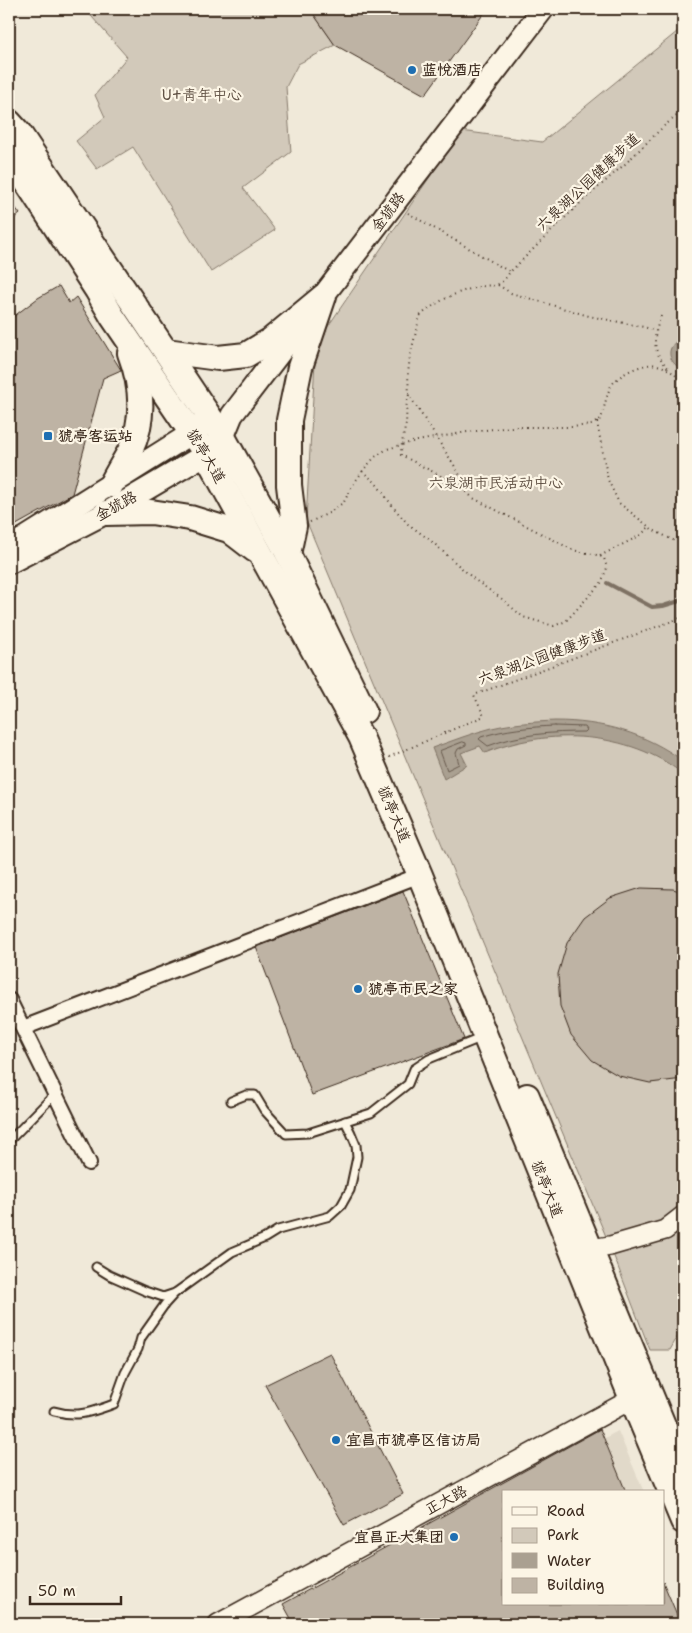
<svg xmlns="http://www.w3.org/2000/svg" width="692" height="1633" font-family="'Shantell Sans','LXGW WenKai TC',sans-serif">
<rect width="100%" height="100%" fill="#f0e9d9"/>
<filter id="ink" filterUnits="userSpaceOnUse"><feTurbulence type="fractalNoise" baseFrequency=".02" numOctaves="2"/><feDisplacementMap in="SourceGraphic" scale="10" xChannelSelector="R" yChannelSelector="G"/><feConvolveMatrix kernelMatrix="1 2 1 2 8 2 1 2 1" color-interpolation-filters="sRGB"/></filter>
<g filter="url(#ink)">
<polygon fill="#e1d9c9" points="618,1431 644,1492 503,1492"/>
<g fill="#d2c9ba" stroke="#867a6c">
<polygon points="85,9 310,9 335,45 298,64 286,87 291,152 243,188 275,230 211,272 133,147 97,169 76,141 105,117 95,95 127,57"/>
<polygon points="683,27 683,1327 670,1350 650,1350 610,1246 306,520 316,344 461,131 542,142"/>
</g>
<g fill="#aaa091" stroke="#7e7163">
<path d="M683,337V370C666,361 665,346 683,337Z"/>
<path d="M555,721C601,721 646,733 683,761V774C629,731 548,727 485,753L480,746L461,753L467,765L444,779L432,748C452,741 472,733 492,728C513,723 534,722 555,721Z"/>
</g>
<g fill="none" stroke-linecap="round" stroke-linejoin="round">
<g stroke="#67594c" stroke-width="1">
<path d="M555,726L585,727L587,730L585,732C552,732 519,734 488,746L479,739L481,737C505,729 530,727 555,726Z"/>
<polygon points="463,742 466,743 466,745 458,749 456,753 459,764 447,770 440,751"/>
</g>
<polyline stroke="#7e7163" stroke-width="4" points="607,583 652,607 663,606 683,600"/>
</g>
<g fill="#beb3a4" stroke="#3b2a1e">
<polygon points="310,9 487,9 425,95 335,45"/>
<polygon points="9,199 20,214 9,223"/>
<polygon points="59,286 69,303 76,297 121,370 103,378 72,494 9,529 9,320 38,298"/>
<polygon points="641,888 673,889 683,892 683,1079 650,1083 619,1076 592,1060 571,1035 560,1006 558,974 567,943 585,917 610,898"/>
<polygon points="403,891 464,1039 312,1095 256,947"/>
<polygon points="330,1353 403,1494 344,1525 265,1385"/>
<polygon points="600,1429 626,1492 503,1492 503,1604 663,1604 663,1582 681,1624 294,1624 283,1604"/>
</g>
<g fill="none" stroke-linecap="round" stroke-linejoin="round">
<defs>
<g id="lane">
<polyline points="231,1101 246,1095 255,1095 264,1110 286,1134 308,1133 371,1113 408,1084 414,1069 429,1059 483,1037"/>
<polyline points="9,1141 55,1094"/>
<polyline points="96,1267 109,1275 145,1291 163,1297 175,1293 232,1252 265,1238 278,1230 330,1216 341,1206 350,1190 357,1157 356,1145 351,1133 345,1121"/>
<path d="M54,1411C78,1418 91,1412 114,1404L125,1373L138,1349L141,1338L165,1304L175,1293"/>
</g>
<g id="street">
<polyline points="9,1000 89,1163"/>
<polyline points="23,1028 420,875"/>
</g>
<g id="secondary">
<polyline points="591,1249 610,1246 665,1230 683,1216"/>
<polyline points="218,1624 643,1393"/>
</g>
<g id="primary">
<polyline points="10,546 25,538 192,433 204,423"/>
<polyline points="9,563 106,513 206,454 223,437 232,415 543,9"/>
</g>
<g id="highway">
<polyline points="9,122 19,133 223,437 288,554 364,711"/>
<polyline points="9,155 97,290 112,316 206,454 361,737 420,875 632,1399 683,1521"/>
<polyline points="166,351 218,358 246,355 271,340 324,296 300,367 289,420 289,485 294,526 288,554"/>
<path d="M111,485C117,473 124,462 130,451C145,420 142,385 130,353"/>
<polyline points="106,513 151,512 190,518 229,530 255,550"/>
<polyline points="527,1096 683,1473"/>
</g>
</defs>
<use href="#lane" stroke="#3b2a1e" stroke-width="11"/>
<use href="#street" stroke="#3b2a1e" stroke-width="18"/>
<use href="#secondary" stroke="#3b2a1e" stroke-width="22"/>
<use href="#primary" stroke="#3b2a1e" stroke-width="25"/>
<use href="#highway" stroke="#3b2a1e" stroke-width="28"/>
<g stroke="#3b2a1e" stroke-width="2" stroke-dasharray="1 4" stroke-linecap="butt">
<polyline points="408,213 510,272 578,205 625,164 664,126 683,111"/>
<polyline points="498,285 511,293 589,316 644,327 656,331"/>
<path d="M661,316C652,339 652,351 669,369"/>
<path d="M409,395C405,406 407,412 406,423C404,434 401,444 401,455L456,484L465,491"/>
<polyline points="597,422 608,480 619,503 653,530 683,545"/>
<path d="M362,471L375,482L394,508L408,524L430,540L475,580L502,599L523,617L554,626L566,621L601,583L607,568L604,558C595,553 583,553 573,550L473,498L465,491L462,479L454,465L409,395L408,374L410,356L420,316C438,300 460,290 484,286C488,285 492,286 496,285C503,283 506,277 510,272"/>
<path d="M310,522L329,513L344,502L352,486L365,468L375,457L387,449L412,442L467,432L512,427H571L591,425L601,419C604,409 606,397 610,388C616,375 643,362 657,365C668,367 675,375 683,382"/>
<polyline points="600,556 641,535 649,527"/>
<polyline points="389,757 484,716 474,695 683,617"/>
</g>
<use href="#lane" stroke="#fcf5e5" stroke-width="7"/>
<use href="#street" stroke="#fcf5e5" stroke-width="14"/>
<use href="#secondary" stroke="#fcf5e5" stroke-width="19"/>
<use href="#primary" stroke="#fcf5e5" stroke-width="21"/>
<use href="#highway" stroke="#fcf5e5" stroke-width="24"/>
</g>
</g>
<g fill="#1f6fb2" stroke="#fcf5e5" stroke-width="2">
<circle cx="412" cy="70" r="5"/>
<rect x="43" y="431" width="10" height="10" rx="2.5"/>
<circle cx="358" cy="989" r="5"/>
<circle cx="336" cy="1440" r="5"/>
<circle cx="454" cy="1537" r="5"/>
</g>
<g text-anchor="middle" stroke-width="4.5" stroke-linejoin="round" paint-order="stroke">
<g font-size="15" font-weight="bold" fill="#3b2a1e" stroke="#fcf5e5" text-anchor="start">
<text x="422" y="75">蓝悦酒店</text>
<text x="58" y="441">猇亭客运站</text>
<text x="368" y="994">猇亭市民之家</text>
<text x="346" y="1445">宜昌市猇亭区信访局</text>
<text x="444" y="1542" text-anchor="end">宜昌正大集团</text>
</g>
<g font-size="15" fill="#615245" stroke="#fcf5e5">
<text x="202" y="100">U+青年中心</text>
<text x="496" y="488">六泉湖市民活动中心</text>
</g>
<g font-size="15" fill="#3b2a1e" stroke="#fcf5e5">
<text transform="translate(588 182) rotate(-43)" y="5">六泉湖公园健康步道</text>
<text transform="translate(388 212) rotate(-53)" y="5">金猇路</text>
<text transform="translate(206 456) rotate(59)" y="5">猇亭大道</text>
<text transform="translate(116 506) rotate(-29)" y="5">金猇路</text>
<text transform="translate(542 657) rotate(-20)" y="5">六泉湖公园健康步道</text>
<text transform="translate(394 814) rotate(67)" y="5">猇亭大道</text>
<text transform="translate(547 1189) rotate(68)" y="5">猇亭大道</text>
<text transform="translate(446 1500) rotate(-28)" y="5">正大路</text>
</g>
</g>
<rect width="692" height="1633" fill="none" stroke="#fcf5e5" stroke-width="30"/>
<rect x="15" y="15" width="662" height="1603" fill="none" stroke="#3b2a1e" stroke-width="2" filter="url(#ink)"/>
<rect x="502" y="1490" width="162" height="115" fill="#fcf5e5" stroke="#afa495"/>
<rect x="512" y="1507" width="25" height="8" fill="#fcf5e5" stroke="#afa495"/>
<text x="547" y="1516" font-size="15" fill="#3b2a1e">Road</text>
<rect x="512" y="1528" width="25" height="15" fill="#d2c9ba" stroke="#afa495"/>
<text x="547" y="1540" font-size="15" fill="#3b2a1e">Park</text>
<rect x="512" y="1553" width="25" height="15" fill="#aaa091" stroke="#afa495"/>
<text x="547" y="1566" font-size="15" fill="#3b2a1e">Water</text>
<rect x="512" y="1578" width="25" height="15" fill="#beb3a4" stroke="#afa495"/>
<text x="547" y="1590" font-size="15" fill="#3b2a1e">Building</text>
<path d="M30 1596v8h91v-8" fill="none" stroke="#3b2a1e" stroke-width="2.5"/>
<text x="38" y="1596" font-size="15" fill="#3b2a1e" stroke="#fcf5e5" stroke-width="4" paint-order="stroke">50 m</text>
</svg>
